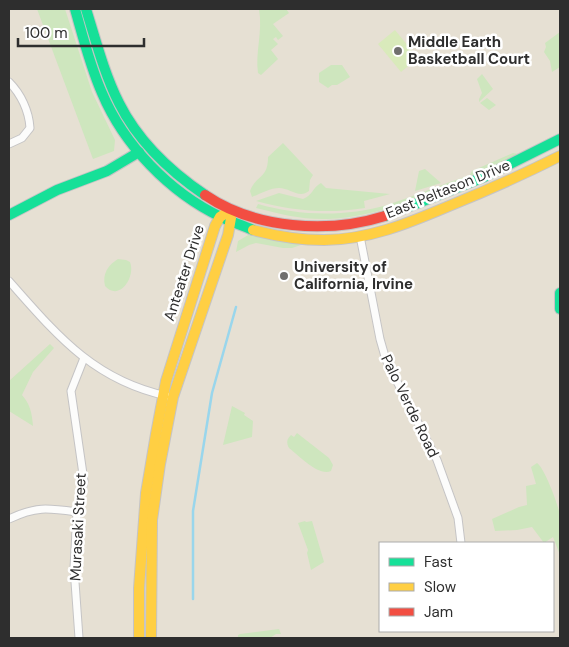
<svg xmlns="http://www.w3.org/2000/svg" width="569" height="647" font-family="'DM Sans',sans-serif">
<rect width="100%" height="100%" fill="#ece8e4"/>
<path fill="#e6e0d3" fill-rule="evenodd" d="M9,9H560V638H9ZM380,543H553V631H380Z"/>
<g fill="#cee6be">
<polygon points="37,9 65,9 92,92 115,140 114,151 93,159"/>
<path d="M259,9H286L289,13L273,24L283,36L278,40L276,37L273,39L278,44L271,50L278,59L261,75L258,73C255,52 263,32 259,9Z"/>
<polygon points="560,32 560,67 552,72 550,61 544,52 546,47 545,43"/>
<polygon points="331,65 342,65 350,77 337,85 332,85 328,88 319,82 319,73"/>
<polygon points="482,74 493,89 479,102 479,99 482,93 477,79"/>
<polygon points="487,98 496,105 489,110 480,103"/>
<path d="M283,143L313,175L310,180L309,191C299,199 290,188 279,188C270,188 260,194 252,197L250,191C257,174 268,179 268,157Z"/>
<path d="M513,153L518,154C508,164 484,171 470,177C426,196 377,217 328,219C303,220 280,214 256,208L258,204C299,216 346,217 387,205C415,196 442,184 470,175L472,171Z"/>
<polygon points="425,169 441,183 415,191 419,171"/>
<path d="M321,183L326,188L390,194L364,201L365,208C329,214 291,211 256,201L279,193L303,199C312,196 313,187 321,183Z"/>
<polygon points="250,234 301,245 292,248 283,248 256,243 249,245 236,252 238,241"/>
<path d="M118,259L126,260L130,262C136,277 119,302 105,286C102,274 108,265 118,259Z"/>
<path d="M50,344L54,348L33,372L22,395C30,404 32,413 33,426L9,411V381Z"/>
<polygon points="232,406 245,413 244,415 253,421 252,437 223,445"/>
<path d="M297,433L329,458L333,465L331,471C319,477 298,455 289,448C286,442 287,439 291,435L294,437Z"/>
<path d="M537,463C544,467 559,506 560,516C561,528 560,542 560,555L553,537L544,543L532,527L517,530L495,531L492,519L519,507L527,505L526,486L536,484L531,467Z"/>
<polygon points="305,521 306,522 312,521 324,562 311,570 307,553 308,550 298,523"/>
<polygon points="279,629 281,634 276,634 270,638 238,638 238,635 240,634"/>
</g>
<polygon fill="#d9eabb" points="395,30 418,58 401,72 378,44"/>
<g fill="none" stroke-linecap="round" stroke-linejoin="round">
<polyline stroke="#99d6ec" stroke-width="2.5" points="193,599 193,511 212,393 236,307"/>
<defs>
<g id="street">
<path d="M9,82C21,94 29,111 30,128L22,138L9,144"/>
<polyline points="360,236 380,339 386,360 437,460 458,518 461,543"/>
<path d="M9,281C56,334 93,380 167,396"/>
<path d="M9,519C36,506 48,508 77,512"/>
<polyline points="79,638 74,568 77,512 84,481 71,391 84,358"/>
</g>
<g id="fast">
<path d="M75,9C83,37 90,66 102,93C124,145 169,192 221,217C231,222 242,225 253,230"/>
<path d="M86,9C96,41 104,73 119,103C138,141 171,172 205,195"/>
<polyline points="9,215 57,190 107,171 139,152"/>
<polyline points="385,216 484,177 560,139"/>
<polyline points="560,293 560,309"/>
</g>
<g id="slow">
<path d="M253,230C276,236 300,240 324,240C368,240 409,223 449,206C486,191 524,174 560,156"/>
<polyline points="139,638 139,588 146,493 156,434 166,381 215,226 220,217 226,213"/>
<polyline points="151,638 152,520 160,464 173,397 228,235 231,218"/>
</g>
<path id="jam" d="M205,195C255,229 328,234 385,216"/>
</defs>
<use href="#street" stroke="#c5c4c5" stroke-width="9"/>
<use href="#fast" stroke="#c5c4c5" stroke-width="12"/>
<use href="#slow" stroke="#c5c4c5" stroke-width="12"/>
<use href="#jam" stroke="#c5c4c5" stroke-width="12"/>
<use href="#street" stroke="#fcfcfb" stroke-width="7"/>
<use href="#fast" stroke="#16e098" stroke-width="10"/>
<use href="#slow" stroke="#ffcf43" stroke-width="10"/>
<use href="#jam" stroke="#f24e42" stroke-width="10"/>
</g>
<g fill="#706f6e" stroke="#fff" stroke-width="2">
<circle cx="398" cy="51" r="5"/>
<circle cx="284" cy="276" r="5"/>
</g>
<g text-anchor="middle" stroke-width="5" stroke-linejoin="round" paint-order="stroke">
<g font-size="15" font-weight="bold" fill="#2e2e2e" stroke="#fff" text-anchor="start">
<text x="408" y="47">Middle Earth<tspan x="408" dy="17">Basketball Court</tspan></text>
<text x="294" y="272">University of<tspan x="294" dy="17">California, Irvine</tspan></text>
</g>
<g font-size="15" fill="#2e2e2e" stroke="#fff">
<text transform="translate(448 189) rotate(-22)" y="5">East Peltason Drive</text>
<text transform="translate(184 273) rotate(-72)" y="5">Anteater Drive</text>
<text transform="translate(410 406) rotate(64)" y="5">Palo Verde Road</text>
<text transform="translate(78 527) rotate(-87)" y="5">Murasaki Street</text>
</g>
</g>
<rect width="569" height="647" fill="none" stroke="#2e2e2e" stroke-width="20"/>
<rect x="379" y="542" width="175" height="90" fill="#ffffff" stroke="#ababab"/>
<rect x="389" y="558" width="25" height="8" fill="#16e098" stroke="#ababab"/>
<text x="424" y="567" font-size="15" fill="#2e2e2e">Fast</text>
<rect x="389" y="583" width="25" height="8" fill="#ffcf43" stroke="#ababab"/>
<text x="424" y="592" font-size="15" fill="#2e2e2e">Slow</text>
<rect x="389" y="608" width="25" height="8" fill="#f24e42" stroke="#ababab"/>
<text x="424" y="617" font-size="15" fill="#2e2e2e">Jam</text>
<path d="M18 38v8h126v-8" fill="none" stroke="#2e2e2e" stroke-width="2.5"/>
<text x="25" y="38" font-size="15" fill="#2e2e2e" stroke="#ffffff" stroke-width="4" paint-order="stroke">100 m</text>
</svg>
